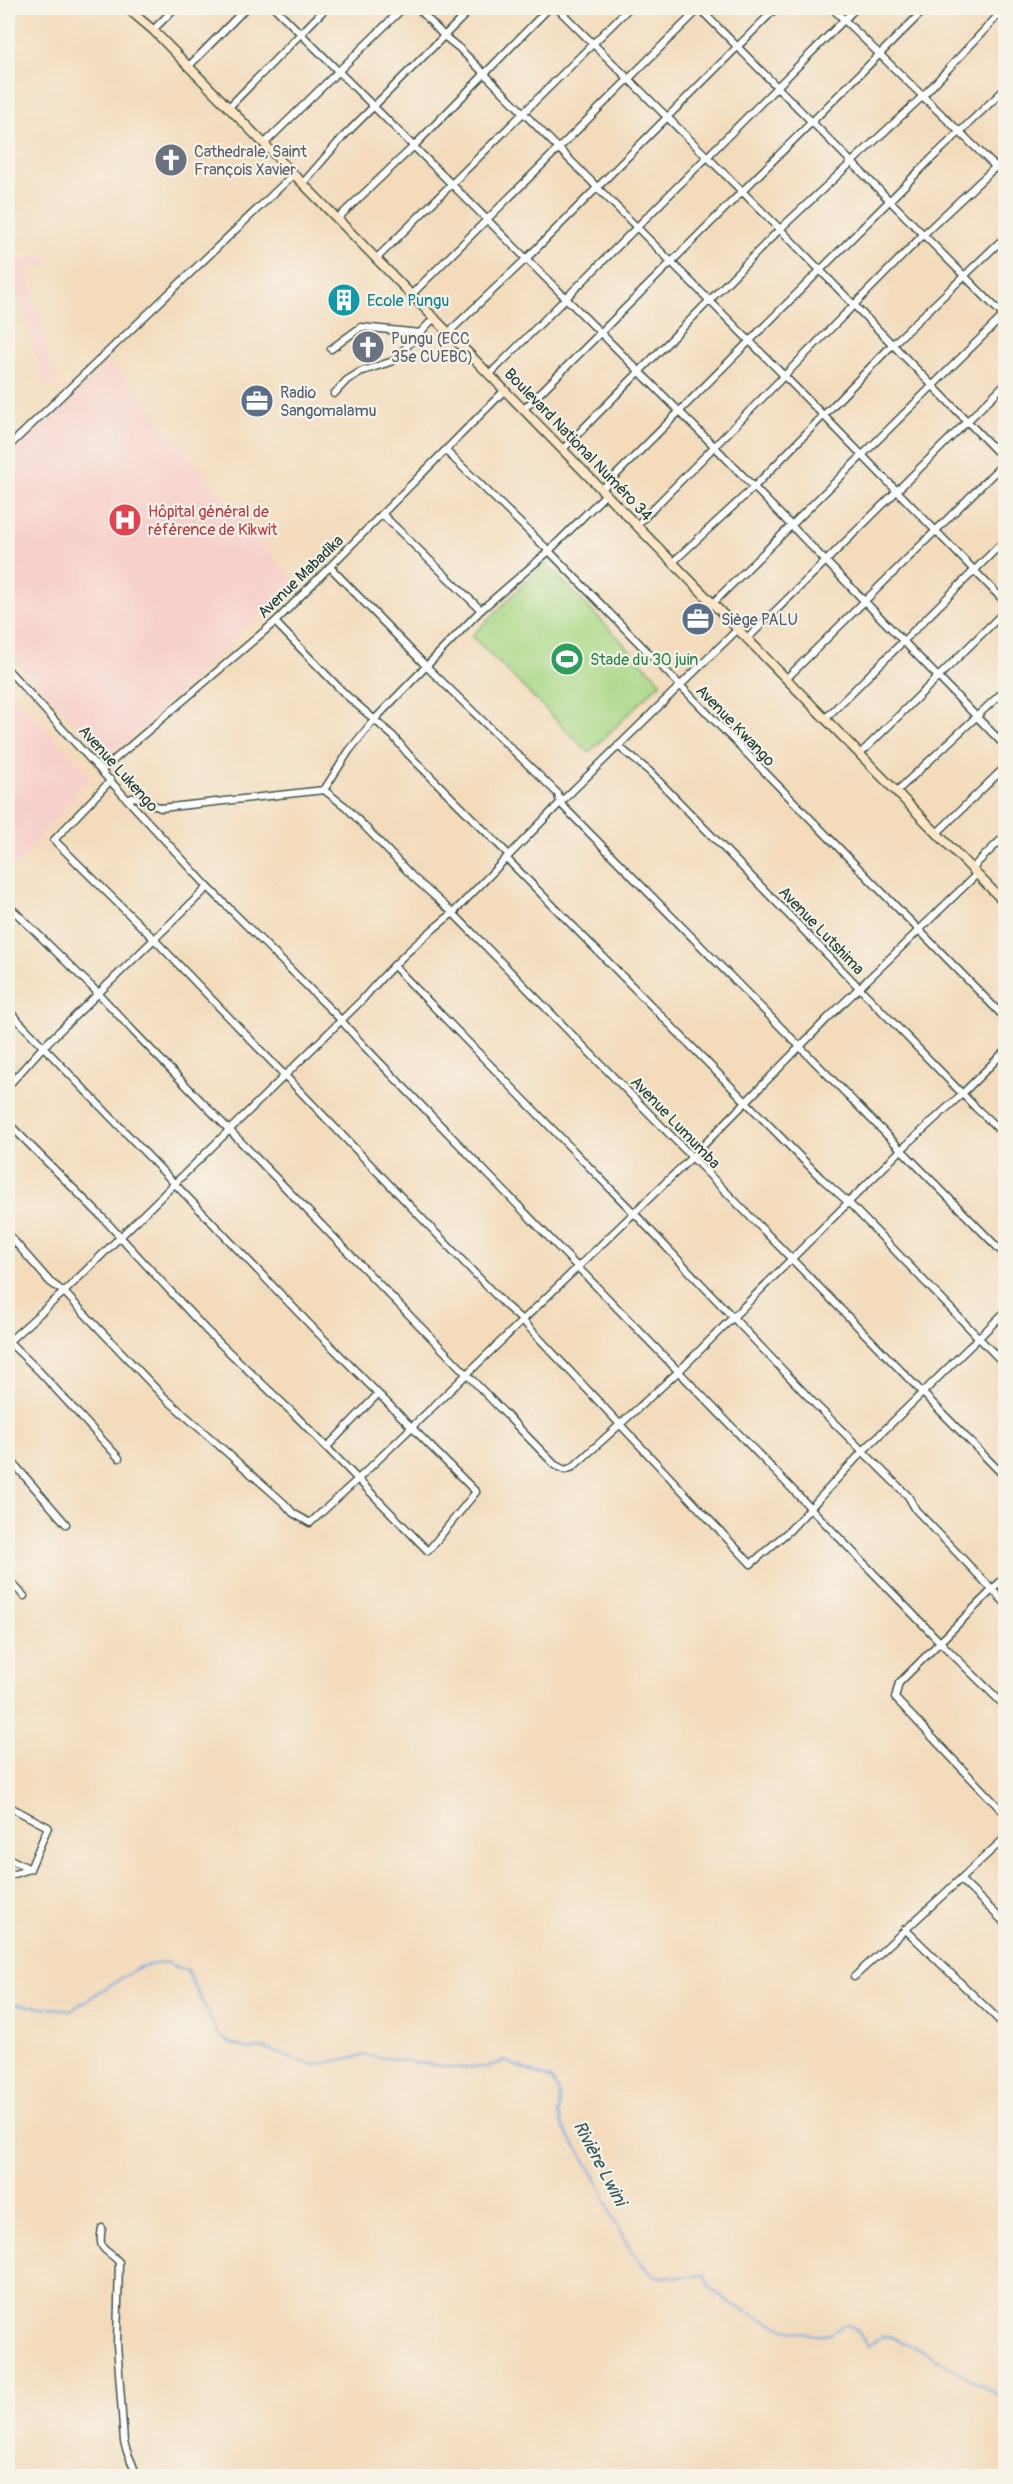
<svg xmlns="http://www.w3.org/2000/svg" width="1013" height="2484" font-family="Pangolin,sans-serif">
<rect width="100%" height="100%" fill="#f7f3e8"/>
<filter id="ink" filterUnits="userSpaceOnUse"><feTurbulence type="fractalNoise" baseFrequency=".0167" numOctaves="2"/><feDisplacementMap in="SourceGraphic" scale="12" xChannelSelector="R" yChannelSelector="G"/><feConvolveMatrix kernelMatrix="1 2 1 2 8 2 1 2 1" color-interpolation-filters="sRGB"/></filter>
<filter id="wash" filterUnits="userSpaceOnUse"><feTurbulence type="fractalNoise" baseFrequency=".008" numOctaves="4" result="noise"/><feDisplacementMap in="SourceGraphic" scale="24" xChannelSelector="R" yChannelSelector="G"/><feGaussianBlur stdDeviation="1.35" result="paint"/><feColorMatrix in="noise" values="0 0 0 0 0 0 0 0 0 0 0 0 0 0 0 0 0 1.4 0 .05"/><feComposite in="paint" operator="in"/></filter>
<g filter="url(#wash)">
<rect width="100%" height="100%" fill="#f3dbbc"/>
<g fill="#f7d0cc">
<polygon points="46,253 49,264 26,271 46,339 43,340 56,383 45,386 12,273 15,272 12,263"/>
<polygon points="109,361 294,581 130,738 108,756 8,653 8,458"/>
<polygon points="8,690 90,776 8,876"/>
</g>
<polygon fill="#a8d886" stroke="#648a5d" stroke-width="1.5" points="545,563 661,682 589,753 472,636"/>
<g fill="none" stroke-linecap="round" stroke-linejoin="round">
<path stroke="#6ba8dd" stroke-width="2" d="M8,2004L71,2010L139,1967L165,1962L187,1971L218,2034L231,2044L249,2049L264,2048L295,2060L315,2065L365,2055L453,2068L487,2067L504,2061L552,2080L560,2094L559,2114L563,2128L589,2166L603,2192L613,2218L631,2251L650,2273L662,2278L705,2275C707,2279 709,2285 711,2288C728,2307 804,2342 829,2334C834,2332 840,2327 845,2324L856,2329L868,2346L881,2337L889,2336L925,2352L1006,2400"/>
</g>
</g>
<g filter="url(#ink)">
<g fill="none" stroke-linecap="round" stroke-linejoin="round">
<defs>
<g id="minor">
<polyline points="275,8 714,446 1006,747"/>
<polyline points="418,8 444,36 459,48 823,415 1006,603"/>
<polyline points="557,8 780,229 1006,461"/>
<polyline points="699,8 1006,318"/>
<polyline points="832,8 1006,177"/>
<polyline points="153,30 175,8"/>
<polyline points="188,67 246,8"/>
<polyline points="229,107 326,8"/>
<polyline points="264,144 403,8"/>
<polyline points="303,183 342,138 472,8"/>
<polyline points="337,219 414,146 549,8"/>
<polyline points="376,259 629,8"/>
<polyline points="412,294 700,8"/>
<polyline points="449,332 527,258 776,8"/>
<polyline points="331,349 361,327 420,333"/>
<polyline points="490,374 856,8"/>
<polyline points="334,394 347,380 360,372 393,361 435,317"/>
<polyline points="524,409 926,8"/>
<polyline points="8,447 294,174"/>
<polyline points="563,449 780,229 923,96 1004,9"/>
<polyline points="446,451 549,551 1006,1019"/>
<polyline points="602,489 931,159 1006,88"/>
<polyline points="382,514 481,610"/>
<polyline points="637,525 924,234 1006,157"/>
<polyline points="673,562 754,487 892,345 1006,236"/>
<polyline points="330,567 427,667 553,789 558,794 560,803 1006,1256"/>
<polyline points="713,603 1005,314"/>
<polyline points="275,622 345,694 393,736 408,754 509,855"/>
<polyline points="748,638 1006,383"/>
<polyline points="8,670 208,887 340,1019 362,1044 940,1642 1006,1707"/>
<polyline points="787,678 1006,461"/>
<polyline points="825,719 1006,539"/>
<polyline points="618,746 649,771 976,1108 1006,1136"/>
<polyline points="860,754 1006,610"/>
<polyline points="102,770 275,622 505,390"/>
<polyline points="111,780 54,840 153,938 506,1306 522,1320 751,1564 790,1530 863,1451 1006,1311"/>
<polyline points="324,790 346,807 413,877 453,913 1006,1478"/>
<polyline points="324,790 349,751 374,720 481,610 549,551 606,494"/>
<polyline points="897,791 1006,689"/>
<polyline points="129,799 135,797 161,808 324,790"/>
<polyline points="937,833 1006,766"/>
<polyline points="506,858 820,1177 849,1203 1006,1366"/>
<polyline points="973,870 977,863 1006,835"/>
<polyline points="8,905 99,994 134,1032 555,1465 565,1470 573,1467 679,1371 902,1149 962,1094 1006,1050"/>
<polyline points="394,966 634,1213 815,1404 908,1496 916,1510 1006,1604"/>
<polyline points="8,1010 316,1331 476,1492 428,1551 294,1414 207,1331 102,1217 8,1123"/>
<polyline points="8,1086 42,1048 208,887"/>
<polyline points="8,1234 50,1282 64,1292 163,1396 284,1503 293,1513 310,1523 358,1479 692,1157 827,1019 977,874"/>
<polyline points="8,1341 39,1371 119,1458"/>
<path d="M8,1342L64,1292L362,1000C389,968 420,939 453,913L560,803L739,628"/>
<polyline points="327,1447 378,1394"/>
<polyline points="8,1457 66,1524"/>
<polyline points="1006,1576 899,1683 895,1698 1006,1815"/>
<polyline points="8,1579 24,1596"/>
<polyline points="8,1806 48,1827 30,1869 8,1876"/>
<polyline points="8,1858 30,1869"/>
<polyline points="961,1880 1006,1924"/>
<polyline points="905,1929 1006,2027"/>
<polyline points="854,1977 1006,1837"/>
<path d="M102,2228C97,2253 107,2248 119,2262L117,2344L124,2442C127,2455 134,2464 136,2476"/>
</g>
<polyline id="secondary" points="127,8 153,30 1006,904"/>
</defs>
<use href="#minor" stroke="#3f5548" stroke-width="9"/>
<use href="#secondary" stroke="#3f5548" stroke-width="11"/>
<use href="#minor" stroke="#fff" stroke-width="6"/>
<use href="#secondary" stroke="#fde5c5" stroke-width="8"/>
</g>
</g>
<defs>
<symbol id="church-disc" viewBox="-11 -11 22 22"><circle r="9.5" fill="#6b7280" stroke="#f7f3e8"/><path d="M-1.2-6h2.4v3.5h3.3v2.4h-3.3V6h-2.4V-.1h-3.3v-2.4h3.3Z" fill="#fff"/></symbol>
<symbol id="building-disc" viewBox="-11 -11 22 22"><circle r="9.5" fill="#0f9aa8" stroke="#f7f3e8"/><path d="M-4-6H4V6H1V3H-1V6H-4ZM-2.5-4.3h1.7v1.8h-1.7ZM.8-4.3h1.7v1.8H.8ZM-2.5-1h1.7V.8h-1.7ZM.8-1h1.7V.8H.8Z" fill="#fff"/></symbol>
<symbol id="office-disc" viewBox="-11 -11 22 22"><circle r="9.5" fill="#5c6f8a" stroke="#f7f3e8"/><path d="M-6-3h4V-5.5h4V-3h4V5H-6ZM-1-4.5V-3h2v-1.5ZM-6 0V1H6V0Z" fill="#fff"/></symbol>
<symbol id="hospital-disc" viewBox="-11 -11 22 22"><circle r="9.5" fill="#e0444e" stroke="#f7f3e8"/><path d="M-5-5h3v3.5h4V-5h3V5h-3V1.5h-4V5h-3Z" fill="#fff"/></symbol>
<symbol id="stadium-disc" viewBox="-11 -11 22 22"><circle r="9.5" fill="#2e9e5b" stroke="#f7f3e8"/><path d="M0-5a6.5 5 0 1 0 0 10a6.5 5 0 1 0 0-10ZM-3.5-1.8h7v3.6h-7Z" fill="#fff"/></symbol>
</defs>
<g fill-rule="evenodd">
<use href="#church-disc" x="152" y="141" width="38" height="38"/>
<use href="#building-disc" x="325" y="281" width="38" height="38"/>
<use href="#church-disc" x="349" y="328" width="38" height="38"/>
<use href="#office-disc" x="238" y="382" width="38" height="38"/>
<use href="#hospital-disc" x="106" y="501" width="38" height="38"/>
<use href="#office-disc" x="679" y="600" width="38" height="38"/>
<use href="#stadium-disc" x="548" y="640" width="38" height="38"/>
</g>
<g text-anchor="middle" stroke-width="4.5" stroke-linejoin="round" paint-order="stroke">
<g font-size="16" fill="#5b616d" stroke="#f7f3e8" text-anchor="start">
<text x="194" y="157">Cathedrale, Saint<tspan x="194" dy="18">François Xavier</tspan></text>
<text x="391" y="344">Pungu (ECC<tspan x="391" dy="18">35e CUEBC)</tspan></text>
</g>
<g font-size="16" fill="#0d838f" stroke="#f7f3e8" text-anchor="start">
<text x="367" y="306">Ecole Pungu</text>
</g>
<g font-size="16" fill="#4e5e75" stroke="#f7f3e8" text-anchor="start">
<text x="280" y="398">Radio<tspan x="280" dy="18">Sangomalamu</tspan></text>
<text x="721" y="625">Siège PALU</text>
</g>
<g font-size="16" fill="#1f3d34" stroke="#f7f3e8">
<text transform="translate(579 444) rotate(46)" y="6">Boulevard National Numéro 34</text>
<text transform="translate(300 576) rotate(-44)" y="6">Avenue Mabadika</text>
<text transform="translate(736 725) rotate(46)" y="6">Avenue Kwango</text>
<text transform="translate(119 768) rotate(48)" y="6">Avenue Lukengo</text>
<text transform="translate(822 930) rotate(46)" y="6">Avenue Lutshima</text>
<text transform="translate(676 1122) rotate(46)" y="6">Avenue Lumumba</text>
</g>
<g font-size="16" fill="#be3a42" stroke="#f7f3e8" text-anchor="start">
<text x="148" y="517">Hôpital général de<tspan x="148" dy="18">référence de Kikwit</tspan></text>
</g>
<g font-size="16" fill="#27864d" stroke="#f7f3e8" text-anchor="start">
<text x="590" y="665">Stade du 30 juin</text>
</g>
<g font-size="18" font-style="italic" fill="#32585e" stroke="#f7f3e8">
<text transform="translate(600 2163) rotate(62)" y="6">Rivière Lwini</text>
</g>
</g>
<rect width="1013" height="2484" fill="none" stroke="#f7f3e8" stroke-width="30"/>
</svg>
